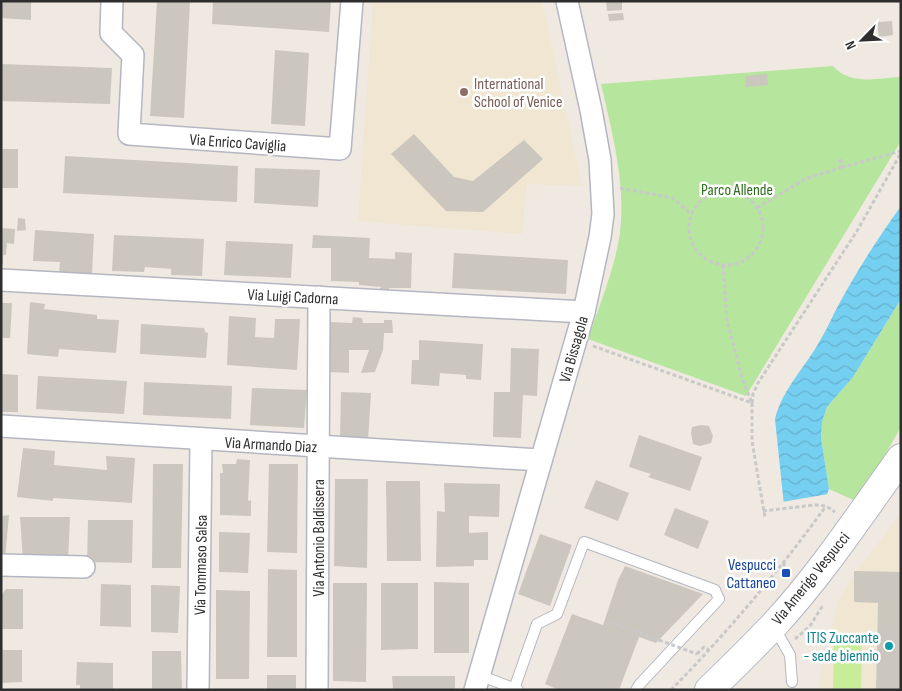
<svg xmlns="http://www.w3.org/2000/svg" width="902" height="691" font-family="'Sofia Sans Condensed',sans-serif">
<defs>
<pattern id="water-waves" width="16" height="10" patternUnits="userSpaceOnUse" patternTransform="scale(1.25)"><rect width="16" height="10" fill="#75cff0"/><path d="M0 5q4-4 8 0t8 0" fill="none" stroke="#66b2ce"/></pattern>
</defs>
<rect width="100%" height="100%" fill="#efe9e1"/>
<g fill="#f0e6d1">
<polygon points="373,1 542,1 582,186 527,184 522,234 358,221"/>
<polygon points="901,513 901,690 817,690 837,603 855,574"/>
</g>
<g fill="#b6e59e">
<path d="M833,66C851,86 876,78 901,77V141L746,396L588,339C599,307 616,265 620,232C626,183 612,132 601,84Z"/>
<polygon points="901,299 901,427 858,502 829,489 821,438 822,422 827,407 853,377"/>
</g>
<polygon fill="#c9ec9a" points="834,635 862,636 861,690 833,690"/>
<path fill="url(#water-waves)" d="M901,206V299L853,377L827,407L822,422L821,438L829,489L827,494L835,525L772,690L788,583V544L775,419C783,387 807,366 822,337C828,327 832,317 838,306C856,272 878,238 901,206Z"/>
<polygon fill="#efe9e1" points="828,494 835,525 836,573 834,605 817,690 769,690 785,582 785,544 782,502"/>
<g fill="#cbc7bf">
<polygon points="1,1 31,1 31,20 1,18"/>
<polygon points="157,1 190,1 184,118 150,116"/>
<polygon points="213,1 331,1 329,32 212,24"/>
<polygon points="606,1 622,1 622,10 607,11"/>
<polygon points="623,13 624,20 609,21 608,14"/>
<polygon points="892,21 893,35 879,37 877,22"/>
<polygon points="275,50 309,53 305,126 271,124"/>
<polygon points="1,64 112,68 110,104 1,101"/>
<polygon points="767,74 768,85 746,87 745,76"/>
<polygon points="414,134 454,177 473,181 524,140 543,159 483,212 446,211 391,154"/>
<rect x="1" y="149" width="17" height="39"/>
<polygon points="65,156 238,166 237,202 63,193"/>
<polygon points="255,168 320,170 318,207 254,203"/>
<polygon points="18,218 25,219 26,230 17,231"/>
<polygon points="1,228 15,229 14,244 7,243 6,255 3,255 3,264 1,264"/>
<polygon points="35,230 94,234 92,275 59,274 60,262 33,261"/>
<polygon points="114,235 204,239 202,276 171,275 171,269 145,267 144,272 112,271"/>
<polygon points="313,235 370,238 369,258 395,259 395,252 412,253 411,288 389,288 389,291 379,290 381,287 359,285 359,282 331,281 331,248 312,248"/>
<polygon points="226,241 293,244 291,278 224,275"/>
<polygon points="454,253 568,260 566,294 452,288"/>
<polygon points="30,302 45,304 44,309 97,315 97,319 119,320 116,353 59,349 58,357 27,354"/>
<polygon points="1,303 12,303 10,338 1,338"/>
<polygon points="229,316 256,318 255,337 274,338 275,319 300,319 297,370 227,365"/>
<polygon points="353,317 362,318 363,323 384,323 384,320 392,320 393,333 384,333 383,350 375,372 361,373 369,350 349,350 349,373 330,372 330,322 352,323"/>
<polygon points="141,324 204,328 205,332 208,333 206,358 140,354"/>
<polygon points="419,340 483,344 481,380 466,379 466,375 440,373 439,386 411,384 412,360 419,360"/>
<polygon points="511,348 539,349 537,396 523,395 521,438 493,437 494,392 510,392"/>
<polygon points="1,374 18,375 18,412 1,412"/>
<polygon points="38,376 127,381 124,414 36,409"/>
<polygon points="144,382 232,386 231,419 143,415"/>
<polygon points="252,388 307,390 304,428 250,425"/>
<polygon points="341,392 371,393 368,441 340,439"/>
<polygon points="701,425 709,426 713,436 711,443 700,446 693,444 691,433 692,427"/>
<polygon points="639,435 702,457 690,491 648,477 651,474 629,467"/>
<polygon points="23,448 55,451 54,465 107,470 106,456 135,458 132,503 53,498 53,501 17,497"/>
<polygon points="237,459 250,460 248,501 251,500 251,516 220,515 220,473 223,473 222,464 236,464"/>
<polygon points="153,464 183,464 181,568 152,568"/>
<polygon points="269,464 298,464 297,553 267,552"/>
<polygon points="335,479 368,479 367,568 334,566"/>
<polygon points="596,480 629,493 618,521 584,508"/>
<polygon points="386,481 420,481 421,561 387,561"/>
<polygon points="444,483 500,484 499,517 469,516 469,533 488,532 488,560 474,560 474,566 436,567 437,511 445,512"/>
<polygon points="675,508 709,521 698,549 664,535"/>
<polygon points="9,515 5,559 1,559 1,516"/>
<polygon points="20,517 70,517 68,560 23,560"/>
<polygon points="88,520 133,520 132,563 87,562"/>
<polygon points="219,532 250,533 248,573 219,572"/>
<polygon points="540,534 572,545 550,606 518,594"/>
<polygon points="625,566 703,594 656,643 639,637 619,690 559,690 545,684 572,614 603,625 618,580"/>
<polygon points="268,569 297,570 297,657 267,657"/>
<polygon points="854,571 901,572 901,690 876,690 878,603 854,602"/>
<polygon points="434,582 469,583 469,653 434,653"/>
<polygon points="333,583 367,583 366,682 333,681"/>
<polygon points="381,583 418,583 418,649 381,650"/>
<polygon points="101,584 131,585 131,627 100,626"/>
<polygon points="151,585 180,586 178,633 151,632"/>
<polygon points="6,589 23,589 23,629 1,629 1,598 2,594"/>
<polygon points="216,590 250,591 249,679 216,679"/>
<polygon points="1,650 22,650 22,682 1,683"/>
<polygon points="152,651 181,651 182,690 152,690"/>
<polygon points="77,662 113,663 113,690 80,690 80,685 76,685"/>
<rect x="267" y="675" width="29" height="15"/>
<polygon points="392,676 455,676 455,690 393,690"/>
</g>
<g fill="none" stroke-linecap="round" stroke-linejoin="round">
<defs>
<g id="service">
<polyline points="774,627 790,655 792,682"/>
<polyline points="479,675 518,690"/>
<polyline points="514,689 537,624 557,614 584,542 715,590 719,599 639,685 636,690"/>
</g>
<g id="minor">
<polyline points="112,1 111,33 133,55 129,134 340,149 352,1"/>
<polyline points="1,280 584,312"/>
<polyline points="1,426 540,460"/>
<polyline points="1,565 84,567"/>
<polyline points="198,690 201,440"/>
<polyline points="317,690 319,297"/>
<polyline points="475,690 584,312 600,237 603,214 600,160 591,110 567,1"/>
</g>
<path id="secondary" d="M709,690C731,669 753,647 774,625C821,574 860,515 901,458"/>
</defs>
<use href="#service" stroke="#b4b7c1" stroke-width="12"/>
<use href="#minor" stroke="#b4b7c1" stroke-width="24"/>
<use href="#secondary" stroke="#b4b7c1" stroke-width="30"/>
<g stroke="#c9c9c9" stroke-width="3" stroke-dasharray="4 2.5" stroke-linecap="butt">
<polyline points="620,188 673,198 691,214"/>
<circle cx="726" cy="228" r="37"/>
<polyline points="757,208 805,179 840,168 840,158 843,167 901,151"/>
<polyline points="723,265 727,320 742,378 752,403"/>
<polyline points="593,346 752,403 752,441 765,518"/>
<polyline points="752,403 753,394 758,383 857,231 901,153"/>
<polyline points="763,511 815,505 826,506 835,512"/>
<polyline points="783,579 784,563"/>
<polyline points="609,621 659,640"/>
<polyline points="795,639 810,626 823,605"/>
<polyline points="697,654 704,647 709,650"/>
<path d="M671,690C727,633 779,571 826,506"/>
</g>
<use href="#service" stroke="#fff" stroke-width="10"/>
<use href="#minor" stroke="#fff" stroke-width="21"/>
<use href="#secondary" stroke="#fff" stroke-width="28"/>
<polyline stroke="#c9c9c9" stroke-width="3" stroke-dasharray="4 2.5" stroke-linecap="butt" points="659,640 697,654"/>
</g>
<circle fill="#8d6e63" stroke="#fff" stroke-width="2" cx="464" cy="92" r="5"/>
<rect fill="#1a4fb4" stroke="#fff" stroke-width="2" x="781" y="568" width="10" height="10" rx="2.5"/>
<circle fill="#0f9aa8" stroke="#fff" stroke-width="2" cx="889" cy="646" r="5"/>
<g text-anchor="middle" stroke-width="5" stroke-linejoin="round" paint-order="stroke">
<g font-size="16" fill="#785e54" stroke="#fff" text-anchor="start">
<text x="474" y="89">International<tspan x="474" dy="18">School of Venice</tspan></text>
</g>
<g font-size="16" fill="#2e2e2e" stroke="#fff">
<text transform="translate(238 142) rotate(4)" y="6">Via Enrico Caviglia</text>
<text transform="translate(293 296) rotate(3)" y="6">Via Luigi Cadorna</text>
<text transform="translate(573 349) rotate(-74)" y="6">Via Bissagola</text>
<text transform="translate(271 444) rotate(3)" y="6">Via Armando Diaz</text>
<text transform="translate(318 538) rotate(-90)" y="6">Via Antonio Baldissera</text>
<text transform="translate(200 565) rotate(-89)" y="6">Via Tommaso Salsa</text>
<text transform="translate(810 578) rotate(-51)" y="6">Via Amerigo Vespucci</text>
</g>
<g font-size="16" fill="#2c6e1b" stroke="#fff">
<text x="737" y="195">Parco Allende</text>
</g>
<g font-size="16" fill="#164399" stroke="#fff" text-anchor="end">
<text x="776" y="570">Vespucci<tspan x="776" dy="18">Cattaneo</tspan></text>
</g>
<g font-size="16" fill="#0d838f" stroke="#fff" text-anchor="end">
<text x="879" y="643">ITIS Zuccante<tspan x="879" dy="18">- sede biennio</tspan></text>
</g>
</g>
<rect width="902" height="691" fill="none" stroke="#2e2e2e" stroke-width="5"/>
<g transform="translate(862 40) rotate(246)" stroke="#ffffff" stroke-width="4" paint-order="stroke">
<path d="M0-4L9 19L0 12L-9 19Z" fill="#2e2e2e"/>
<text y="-8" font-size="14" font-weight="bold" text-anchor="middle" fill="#2e2e2e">N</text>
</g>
</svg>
